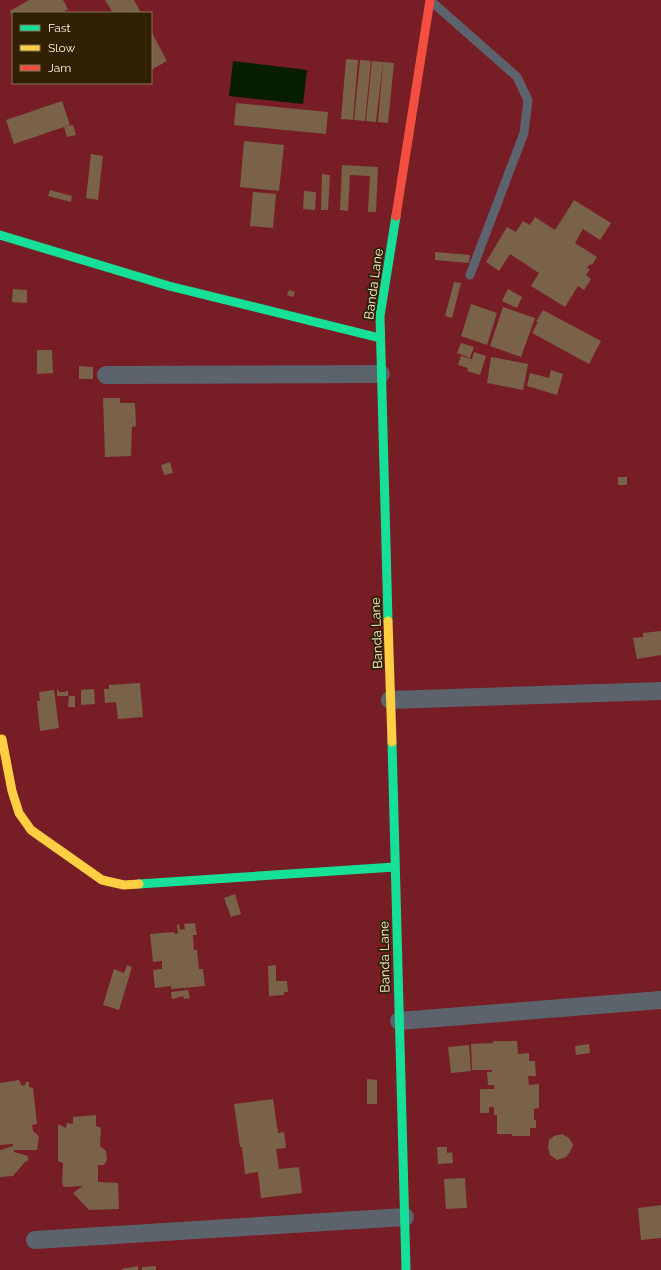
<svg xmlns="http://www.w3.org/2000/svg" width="661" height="1270" font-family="Raleway,sans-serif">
<rect width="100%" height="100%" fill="#312817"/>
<path fill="#771d25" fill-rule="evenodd" d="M0,0H661V1270H0ZM13,13H151V83H13Z"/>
<polygon fill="#081e03" points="233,61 307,70 303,104 229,96"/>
<g fill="#796248">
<polygon points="29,0 63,0 68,9 61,13 13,13 13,16 10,11"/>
<polygon points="105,0 134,0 141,13 113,13"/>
<polygon points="151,31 167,61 151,70"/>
<polygon points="346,59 358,60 353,120 341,119"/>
<polygon points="360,60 371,61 365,121 354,120"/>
<polygon points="372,61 383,62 376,122 366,121"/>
<polygon points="383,62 394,63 388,123 378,122"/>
<polygon points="62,101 70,125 14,144 6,120"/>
<polygon points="236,103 328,112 326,134 234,125"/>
<polygon points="73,125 76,135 67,137 64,127"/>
<polygon points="244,141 284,145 279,191 240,187"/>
<polygon points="91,154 103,156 98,200 86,198"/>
<polygon points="342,165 378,167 376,212 368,212 370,176 350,175 348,211 340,210"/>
<polygon points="322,174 330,175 328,210 321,210"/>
<polygon points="50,190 72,196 71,202 48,196"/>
<polygon points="304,191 316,192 315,210 303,209"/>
<polygon points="253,192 276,194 273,228 250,226"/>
<polygon points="574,200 611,223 600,240 583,229 575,243 597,257 592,265 590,264 587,268 590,269 586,275 591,279 584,290 578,286 565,307 531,286 539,273 510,254 499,271 486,262 507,227 516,232 523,221 530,225 535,217 555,230"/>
<polygon points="435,252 470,255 469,263 435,260"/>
<polygon points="454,282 461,283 452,318 445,316"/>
<polygon points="13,289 27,290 27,303 12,302"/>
<polygon points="508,289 522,297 517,308 502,301"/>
<polygon points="289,290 295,292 293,297 287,295"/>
<polygon points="471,304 497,313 487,345 461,336"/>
<polygon points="503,307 535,318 521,357 490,346"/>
<polygon points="543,310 601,341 589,364 532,333 538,322 536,322"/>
<polygon points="461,343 474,347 470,358 457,353"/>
<polygon points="37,350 52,350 53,373 37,374"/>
<polygon points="474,352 486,356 480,375 467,371 468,368 458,365 461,356 472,359"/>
<polygon points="491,357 528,364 523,390 487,383"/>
<polygon points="79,366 93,367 93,379 79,379"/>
<polygon points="551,370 563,374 557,395 527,386 530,373 549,378"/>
<polygon points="103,398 120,398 120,403 135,403 136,426 132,427 131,456 105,457"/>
<polygon points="170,462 173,473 164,475 161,465"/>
<rect x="618" y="477" width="9" height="8"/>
<polygon points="661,631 661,655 637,659 633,638 643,637 643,633"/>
<polygon points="140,683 143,717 118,719 116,702 105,703 104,689 109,689 109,685"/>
<polygon points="94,689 95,704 81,705 81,690"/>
<polygon points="54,690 59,728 40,731 37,701 40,701 39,692"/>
<polygon points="57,690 59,690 59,692 66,692 66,691 68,691 68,696 57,696"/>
<polygon points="69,696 75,696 75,707 68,707"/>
<polygon points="235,894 241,914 231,917 224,898"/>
<polygon points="195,923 197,935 193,935 194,950 197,950 199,969 203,969 205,986 171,989 171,986 155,988 153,970 162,969 162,961 153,962 150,934 174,932 174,934 178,933 177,925 179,924 180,930 185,929 184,924"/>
<polygon points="127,965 132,967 119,1010 103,1005 114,969 124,973"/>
<polygon points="276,965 276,981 287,981 288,992 284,992 284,995 269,996 268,966"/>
<polygon points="188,990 190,998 184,999 183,996 172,999 171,992"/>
<polygon points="493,1041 517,1041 518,1054 529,1053 529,1061 535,1061 536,1076 528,1076 529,1085 539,1084 539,1108 534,1109 534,1120 536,1120 536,1128 530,1128 530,1136 512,1136 512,1134 497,1134 497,1115 494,1115 494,1107 489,1107 489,1113 480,1113 480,1089 494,1089 494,1085 488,1085 487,1072 492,1072 492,1070 472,1070 471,1044 493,1043"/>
<polygon points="589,1044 590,1053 576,1055 575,1046"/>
<polygon points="469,1045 471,1071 451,1073 448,1047"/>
<polygon points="367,1079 377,1080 377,1104 367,1104"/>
<polygon points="19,1080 22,1086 25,1085 26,1082 29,1082 29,1087 33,1088 37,1124 32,1125 33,1131 39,1136 37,1150 14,1150 14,1152 28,1156 28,1161 25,1162 13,1176 0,1177 0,1150 13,1146 13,1144 0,1145 0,1083"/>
<polygon points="273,1099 278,1133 284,1132 286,1148 276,1149 279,1169 299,1167 302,1193 261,1198 258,1172 245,1174 242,1147 240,1147 234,1104"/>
<polygon points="96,1115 96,1126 101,1128 100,1146 106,1151 107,1160 104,1165 98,1165 98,1182 118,1183 119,1209 89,1210 73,1193 83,1186 64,1187 62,1184 63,1163 58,1161 58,1124 66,1128 67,1123 73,1124 73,1117"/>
<polygon points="562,1134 569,1138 573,1145 570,1152 566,1157 557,1160 550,1155 548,1147 549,1140 554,1136"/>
<polygon points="437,1147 447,1147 447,1153 452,1152 453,1163 438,1164"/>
<polygon points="465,1178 467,1208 446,1209 444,1179"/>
<polygon points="661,1205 661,1238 641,1240 638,1208"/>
<polygon points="138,1266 138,1270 122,1270 122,1269"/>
<polygon points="156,1266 156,1270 142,1270 142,1267"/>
</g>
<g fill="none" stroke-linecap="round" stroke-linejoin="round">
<polyline stroke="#5d636c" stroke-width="9" points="432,2 517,77 528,100 524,133 470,275"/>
<g stroke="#5d636c" stroke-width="18">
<polyline points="106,375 381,374"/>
<polyline points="390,700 661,691"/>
<polyline points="399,1021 661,1000"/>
<polyline points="35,1240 405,1217"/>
</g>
<g stroke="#16e098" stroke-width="9">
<polyline points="0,235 169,286 380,338"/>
<polyline points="388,621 380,316 396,216"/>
<polyline points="392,742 406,1270"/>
<polyline points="139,884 395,867"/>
</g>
<g stroke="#ffcf43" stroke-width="9">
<polyline points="388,621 392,742"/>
<polyline points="2,739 12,791 19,813 31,830 102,880 124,885 139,884"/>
</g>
<polyline stroke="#f24e42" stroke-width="9" points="396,216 430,0"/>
</g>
<g text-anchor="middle" stroke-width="4" stroke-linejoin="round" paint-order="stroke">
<g font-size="13" fill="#fef4e2" stroke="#312102">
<text transform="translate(373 284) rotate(-82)" y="5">Banda Lane</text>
<text transform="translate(376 633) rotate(-92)" y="5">Banda Lane</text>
<text transform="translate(384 957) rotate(-91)" y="5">Banda Lane</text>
</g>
</g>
<rect x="12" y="12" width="140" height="72" fill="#312102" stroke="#83755c"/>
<rect x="20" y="25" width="20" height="6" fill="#16e098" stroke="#83755c"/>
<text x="48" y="32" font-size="12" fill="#fef4e2">Fast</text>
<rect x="20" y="45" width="20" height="6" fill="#ffcf43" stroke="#83755c"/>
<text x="48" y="52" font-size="12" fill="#fef4e2">Slow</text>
<rect x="20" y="65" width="20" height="6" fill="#f24e42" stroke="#83755c"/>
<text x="48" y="72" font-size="12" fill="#fef4e2">Jam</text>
</svg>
